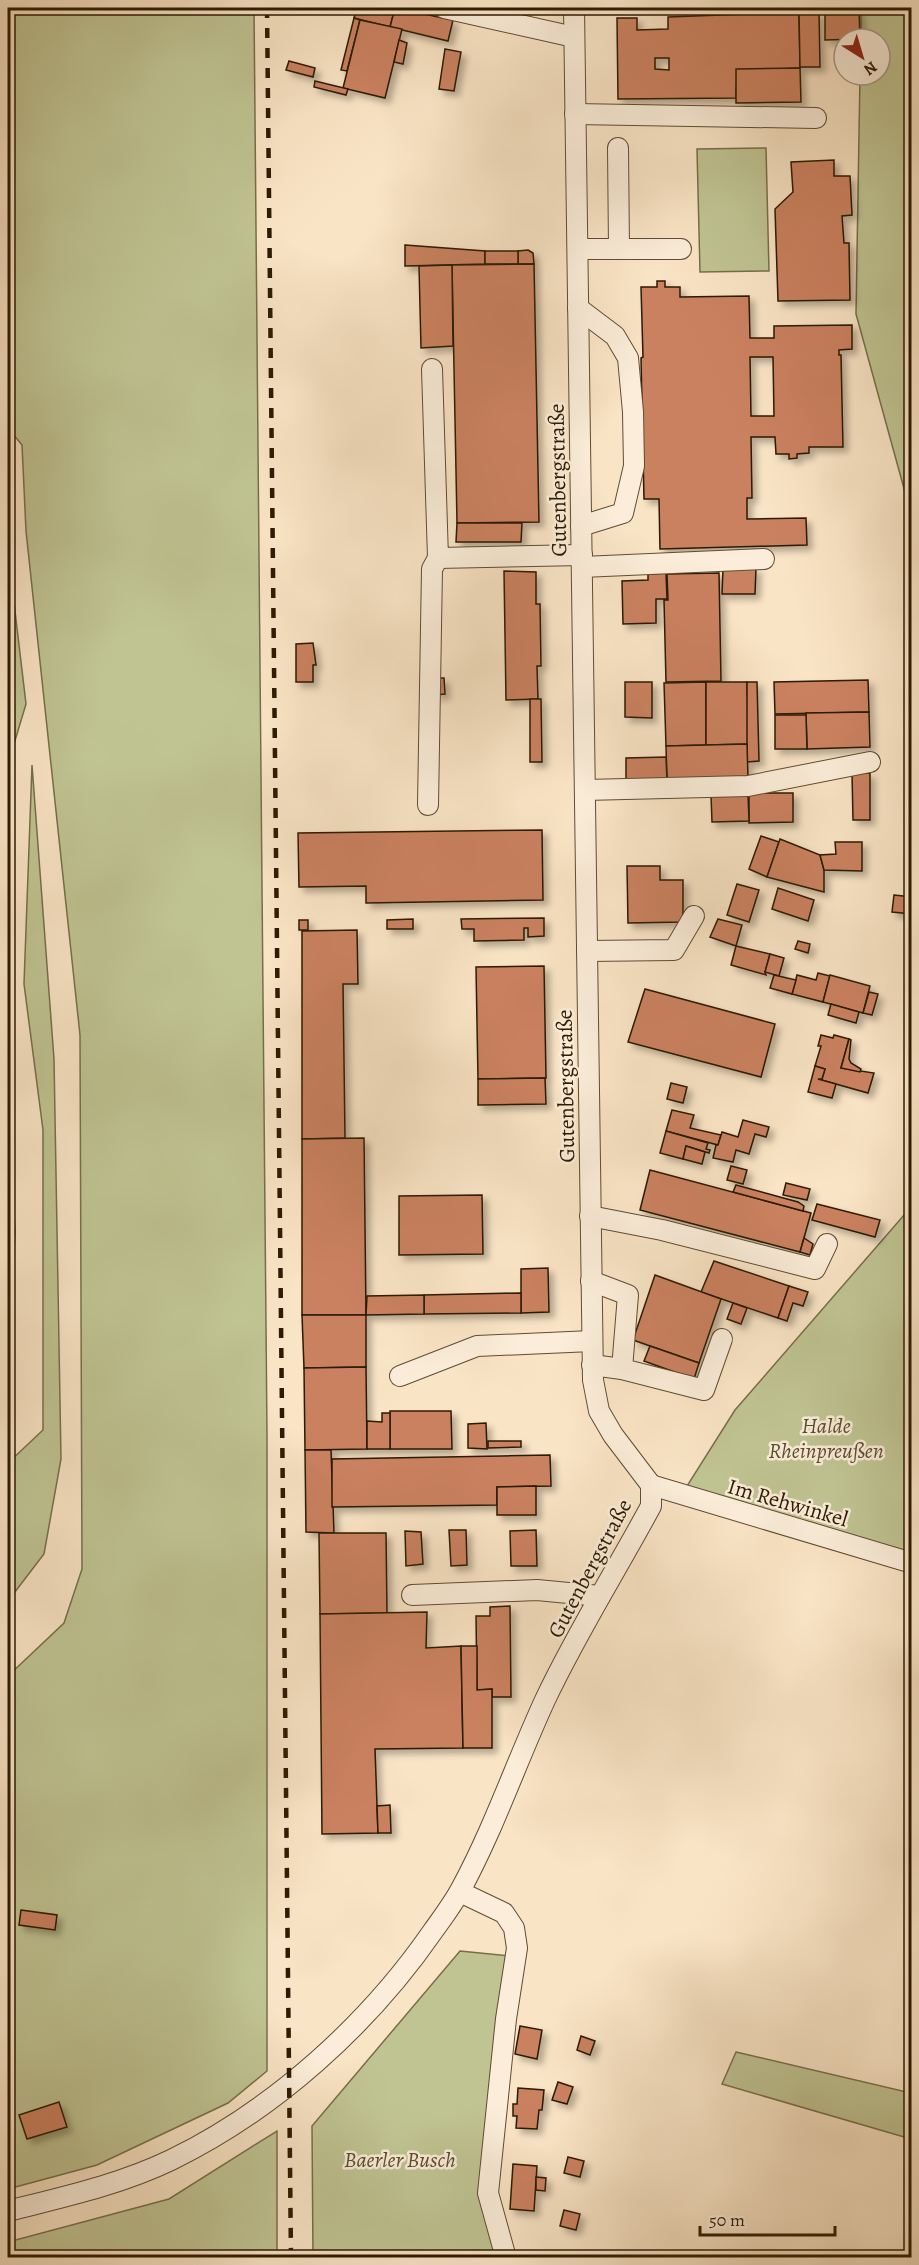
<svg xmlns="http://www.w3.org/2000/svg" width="919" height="2265" font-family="Alegreya,serif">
<defs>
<filter id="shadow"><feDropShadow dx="5" dy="5" stdDeviation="3" flood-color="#0004"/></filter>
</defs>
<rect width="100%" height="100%" fill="#f9e4c5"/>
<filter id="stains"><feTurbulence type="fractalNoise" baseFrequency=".00333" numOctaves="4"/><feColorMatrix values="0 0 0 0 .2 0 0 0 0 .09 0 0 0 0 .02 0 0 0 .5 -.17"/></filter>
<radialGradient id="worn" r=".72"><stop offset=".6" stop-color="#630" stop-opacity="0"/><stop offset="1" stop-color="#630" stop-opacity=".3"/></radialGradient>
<g fill="#c0c493" stroke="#766f4a" stroke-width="1.5">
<polygon points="8,8 254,8 267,1435 267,2071 228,2103 97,2165 8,2189 8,1676 64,1623 82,1569 80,1035 26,531 22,445 8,428"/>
<polygon points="861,8 911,8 911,514 856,314 860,75 880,75 880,39 861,39"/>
<polygon points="766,148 769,271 700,272 697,149"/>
<polygon points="8,552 26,704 8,764 8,797"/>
<polygon points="32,765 54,1059 61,1459 44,1554 8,1601 8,1463 43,1430 43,1130 24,984"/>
<polygon points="8,1118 15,1231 8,1377"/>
<polygon points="911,1207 911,1553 687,1486 735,1410"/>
<polygon points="460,1951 511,1956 484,2193 502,2257 313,2257 312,2126"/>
<polygon points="736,2052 911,2093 911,2139 722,2084"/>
<polygon points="277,2131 277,2257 8,2257 8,2242 169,2199"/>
</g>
<g fill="#ca8161" stroke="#2c1a02" stroke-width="1.5" fill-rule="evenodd" filter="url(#shadow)">
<polygon points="357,8 395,8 390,27 354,18"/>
<polygon points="395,8 453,20 448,41 390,27"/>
<polygon points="859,9 860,39 825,40 825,10"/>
<path d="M799,12L800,68L737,71L736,98L618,99L617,18H637V30L668,29V17ZM655,58H669V70L655,69Z"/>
<polygon points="799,12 819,12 820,67 800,67"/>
<polygon points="354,18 360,20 347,71 341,70"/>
<polygon points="360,20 402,29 385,98 343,88"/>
<polygon points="399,40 407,43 403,64 394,62"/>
<polygon points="445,49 461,52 454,91 439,89"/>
<polygon points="289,61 315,68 313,77 286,70"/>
<polygon points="800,68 801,102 736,103 736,69"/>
<polygon points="315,81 348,89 346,95 314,87"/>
<polygon points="834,160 834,176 850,176 852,215 842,216 844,243 849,243 850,300 778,301 775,209 793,192 791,162"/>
<polygon points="405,245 485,251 485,264 405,266"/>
<polygon points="528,250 533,253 534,264 518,264 518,251"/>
<rect x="485" y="251" width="33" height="13"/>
<polygon points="534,264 539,522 457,523 452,265"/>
<polygon points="452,265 453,346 421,348 419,266"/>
<path d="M657,281H665V287H680V297L749,296L750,338H774V326L852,325V349L839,350V355H841L843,447H809V453L797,454V458L789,459V454H776L775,437H751L752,498H747V519L806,518L807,545L660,549L659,499H644L641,358L643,357L641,287H657ZM750,357H773L774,416H751Z"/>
<polygon points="457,523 522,523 521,542 456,542"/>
<polygon points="756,568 755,594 722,594 723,569"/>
<polygon points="504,571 536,572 536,604 540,604 541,666 537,666 538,699 506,700"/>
<polygon points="666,573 667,599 656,599 656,623 623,624 622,581 648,580 648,574"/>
<polygon points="719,573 721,681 666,682 664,600 668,600 667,574"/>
<polygon points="313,643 316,665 313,665 313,682 296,682 296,644"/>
<polygon points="435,678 444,678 445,694 435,695"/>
<polygon points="868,680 869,712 775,714 774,682"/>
<polygon points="625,682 652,682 652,718 625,717"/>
<polygon points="706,682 706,745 666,746 664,683"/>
<polygon points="706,682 747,682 749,744 706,745"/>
<polygon points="747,682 757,682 759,761 747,762"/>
<polygon points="530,699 541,699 542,762 530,762"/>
<polygon points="869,712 870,747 807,749 806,713"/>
<polygon points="775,715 806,715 807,749 775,749"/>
<polygon points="747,744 748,778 667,781 666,746"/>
<polygon points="666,757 667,781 626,781 626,758"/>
<polygon points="852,773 870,773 870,820 853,820"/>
<polygon points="749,793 793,793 793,822 749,823"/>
<polygon points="748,795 749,821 712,822 711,796"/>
<polygon points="542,830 543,900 366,903 366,886 299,887 298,833"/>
<polygon points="761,836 779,842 767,877 749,869"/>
<polygon points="780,839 820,855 824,870 824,892 767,877"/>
<polygon points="835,842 862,842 862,871 824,870 820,855 836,854"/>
<polygon points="627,866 660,866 660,880 683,880 683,922 628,923"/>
<polygon points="737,884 759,890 749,922 727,915"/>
<polygon points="778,888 814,900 808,921 772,909"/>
<polygon points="894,895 912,897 912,914 892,912"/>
<polygon points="544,918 544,936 528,937 528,928 524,928 524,940 474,941 474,929 462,929 461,919"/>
<polygon points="413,919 413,929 387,929 387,920"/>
<polygon points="718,919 742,925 736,946 710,937"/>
<rect x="299" y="920" width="9" height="10"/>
<polygon points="357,930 358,984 343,984 345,1138 302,1139 302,931"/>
<polygon points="798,941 810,944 808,953 795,949"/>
<polygon points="736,946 770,954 765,972 766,975 731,965"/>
<polygon points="770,954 784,958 779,976 765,972"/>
<polygon points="544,966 546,1078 478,1079 476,967"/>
<polygon points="818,973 830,976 823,1002 792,994 797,975 816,980"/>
<polygon points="774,975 796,980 792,994 770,988"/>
<polygon points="830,975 870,986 863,1013 823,1002"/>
<polygon points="645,989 775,1024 761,1077 628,1042"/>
<polygon points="869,992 878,994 872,1015 863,1013"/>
<polygon points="831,1004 859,1012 856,1023 828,1015"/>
<polygon points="821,1035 833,1038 834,1035 849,1039 841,1068 874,1073 868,1093 818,1079 822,1079 825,1069 815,1066 821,1046 818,1046"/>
<polygon points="849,1039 851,1040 849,1059 851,1063 861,1069 860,1072 841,1068"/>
<polygon points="815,1066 825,1069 822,1079 818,1079 836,1084 832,1098 808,1092"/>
<polygon points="545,1078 546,1104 478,1105 478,1079"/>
<polygon points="671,1083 687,1087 683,1103 667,1099"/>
<polygon points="672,1110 694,1115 690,1128 721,1135 718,1145 666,1131"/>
<polygon points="743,1120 769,1127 766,1137 755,1134 749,1154 736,1150 733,1162 713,1158 716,1145 718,1145 722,1132 738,1137"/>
<polygon points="666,1131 708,1143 706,1149 710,1150 709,1153 686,1146 683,1159 660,1153"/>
<polygon points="364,1138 366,1315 302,1315 302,1139"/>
<polygon points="686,1146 705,1152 702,1164 683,1159"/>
<polygon points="731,1166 747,1170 743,1184 727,1180"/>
<polygon points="650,1170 811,1213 800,1252 640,1210"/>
<polygon points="786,1183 810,1189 807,1200 783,1195"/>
<polygon points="736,1185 798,1202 804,1206 803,1211 733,1192"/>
<polygon points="482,1195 483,1254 399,1255 399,1196"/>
<polygon points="817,1204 880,1220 875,1237 812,1220"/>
<polygon points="804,1238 813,1244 810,1255 800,1252"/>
<polygon points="714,1261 789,1286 778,1318 701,1292"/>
<polygon points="548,1268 549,1312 521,1313 521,1269"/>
<polygon points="655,1275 721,1299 699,1363 633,1340"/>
<polygon points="789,1286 808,1292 803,1306 793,1303 787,1321 778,1318"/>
<polygon points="521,1293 521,1313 424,1314 424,1295"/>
<polygon points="424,1295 424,1314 366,1315 367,1296"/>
<polygon points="733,1303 747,1308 741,1324 727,1319"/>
<polygon points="302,1315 366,1315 366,1367 304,1368"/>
<polygon points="650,1346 699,1363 694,1379 644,1361"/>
<polygon points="366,1367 367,1449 305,1450 304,1368"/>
<polygon points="390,1411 451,1411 452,1449 390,1449"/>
<polygon points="382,1413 390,1413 390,1449 367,1449 367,1421 382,1422"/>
<polygon points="486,1423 487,1449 468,1448 468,1424"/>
<polygon points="488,1441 521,1441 521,1447 488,1448"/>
<polygon points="305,1450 331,1450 334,1533 306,1532"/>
<polygon points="550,1455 551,1486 497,1487 497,1505 332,1507 332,1459"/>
<polygon points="536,1486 536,1515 497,1515 497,1487"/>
<polygon points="449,1530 466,1530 467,1565 451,1566"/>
<polygon points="536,1530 537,1566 511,1566 510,1531"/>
<polygon points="405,1531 421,1532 423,1564 406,1566"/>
<polygon points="319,1533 386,1533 387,1613 320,1614"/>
<polygon points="510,1606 511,1697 492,1697 492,1689 477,1690 476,1616 490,1616 490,1607"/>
<polygon points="427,1612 426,1648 461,1646 463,1748 375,1749 378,1833 322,1834 320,1614"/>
<polygon points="461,1646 477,1646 477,1690 492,1689 492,1748 463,1748"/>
<polygon points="390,1805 391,1833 378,1833 377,1806"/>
<polygon points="21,1910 57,1915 55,1930 19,1925"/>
<polygon points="520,2026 542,2030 537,2059 515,2054"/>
<polygon points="581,2036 595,2041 590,2055 577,2050"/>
<polygon points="558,2082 573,2087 567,2104 552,2100"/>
<polygon points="518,2088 544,2090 542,2110 539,2110 537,2129 516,2128 517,2116 513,2116 513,2104 517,2104"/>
<polygon points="59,2102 67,2127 27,2139 19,2115"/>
<polygon points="568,2157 584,2161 580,2177 564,2173"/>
<polygon points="513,2164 537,2166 534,2211 510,2209"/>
<polygon points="536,2177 546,2178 545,2191 536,2190"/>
<polygon points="564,2210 580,2214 576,2230 560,2226"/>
</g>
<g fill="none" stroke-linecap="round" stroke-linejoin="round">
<defs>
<g id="minor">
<polyline points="444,8 574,37"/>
<polyline points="575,114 816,118"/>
<polyline points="618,148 619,249"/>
<polyline points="578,249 681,249"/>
<polyline points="578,308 615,336 628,358 633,412 634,466 623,513 581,526"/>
<polyline points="432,369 438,558 582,555"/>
<polyline points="582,567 764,559"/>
<polyline points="585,790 748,786 870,762"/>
<polyline points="428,805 432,569 438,558"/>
<polyline points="587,951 674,950 694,916"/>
<polyline points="590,1216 662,1230 815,1269 827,1244"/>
<polyline points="591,1281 628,1295 622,1369 592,1365"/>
<polyline points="622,1369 704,1390 722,1339"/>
<polyline points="400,1376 477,1346 592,1341"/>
<polyline points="651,1485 912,1563"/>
<polyline points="412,1595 537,1590 600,1596"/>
<polyline points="460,1892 504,1913 514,1928 517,1948 506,2019 488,2193 506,2258"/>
<path d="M8,2211C63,2197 119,2185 171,2160C274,2110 368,2025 433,1931C443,1917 453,1904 461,1889C494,1828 516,1763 545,1700C576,1634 616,1571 651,1506V1485L613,1435L599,1411L593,1380L574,8"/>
</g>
</defs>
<use href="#minor" stroke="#5f4c33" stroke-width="22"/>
<use href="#minor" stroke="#fbedd9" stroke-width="20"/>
<polyline stroke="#2c1a02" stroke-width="4.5" stroke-dasharray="10 10" stroke-linecap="butt" points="267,8 291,2258"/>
</g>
<g text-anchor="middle" stroke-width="5" stroke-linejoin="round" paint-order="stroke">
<g font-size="22" fill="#2c1a02" stroke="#fbedd9">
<text transform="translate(557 480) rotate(-91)" y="8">Gutenbergstraße</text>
<text transform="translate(565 1086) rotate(-91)" y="8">Gutenbergstraße</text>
<text transform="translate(788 1502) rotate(16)" y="8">Im Rehwinkel</text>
<text transform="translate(589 1568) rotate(-62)" y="8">Gutenbergstraße</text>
</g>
<g font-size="22" font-style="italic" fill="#584d2e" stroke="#fbedd9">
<text x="826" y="1433">Halde<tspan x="826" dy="25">Rheinpreußen</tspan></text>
<text x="400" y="2167">Baerler Busch</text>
</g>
</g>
<rect width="919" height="2265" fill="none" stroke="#f9e4c5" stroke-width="30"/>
<rect x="9" y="9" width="901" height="2247" fill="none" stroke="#2c1a02" stroke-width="3"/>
<rect x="15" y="15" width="889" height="2235" fill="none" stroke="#2c1a02" stroke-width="1.5"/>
<g transform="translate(862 57) rotate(143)"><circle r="28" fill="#fbedd9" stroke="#a89983" stroke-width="1.5"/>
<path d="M0-4.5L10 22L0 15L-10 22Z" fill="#8f2418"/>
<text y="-9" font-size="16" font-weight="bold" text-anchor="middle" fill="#2c1a02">N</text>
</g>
<path d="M700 2226v9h135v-9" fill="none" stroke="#2c1a02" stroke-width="3"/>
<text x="709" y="2226" font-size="18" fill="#2c1a02" stroke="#fbedd9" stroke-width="4.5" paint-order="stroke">50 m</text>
<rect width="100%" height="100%" filter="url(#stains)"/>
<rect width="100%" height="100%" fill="url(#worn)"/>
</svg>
